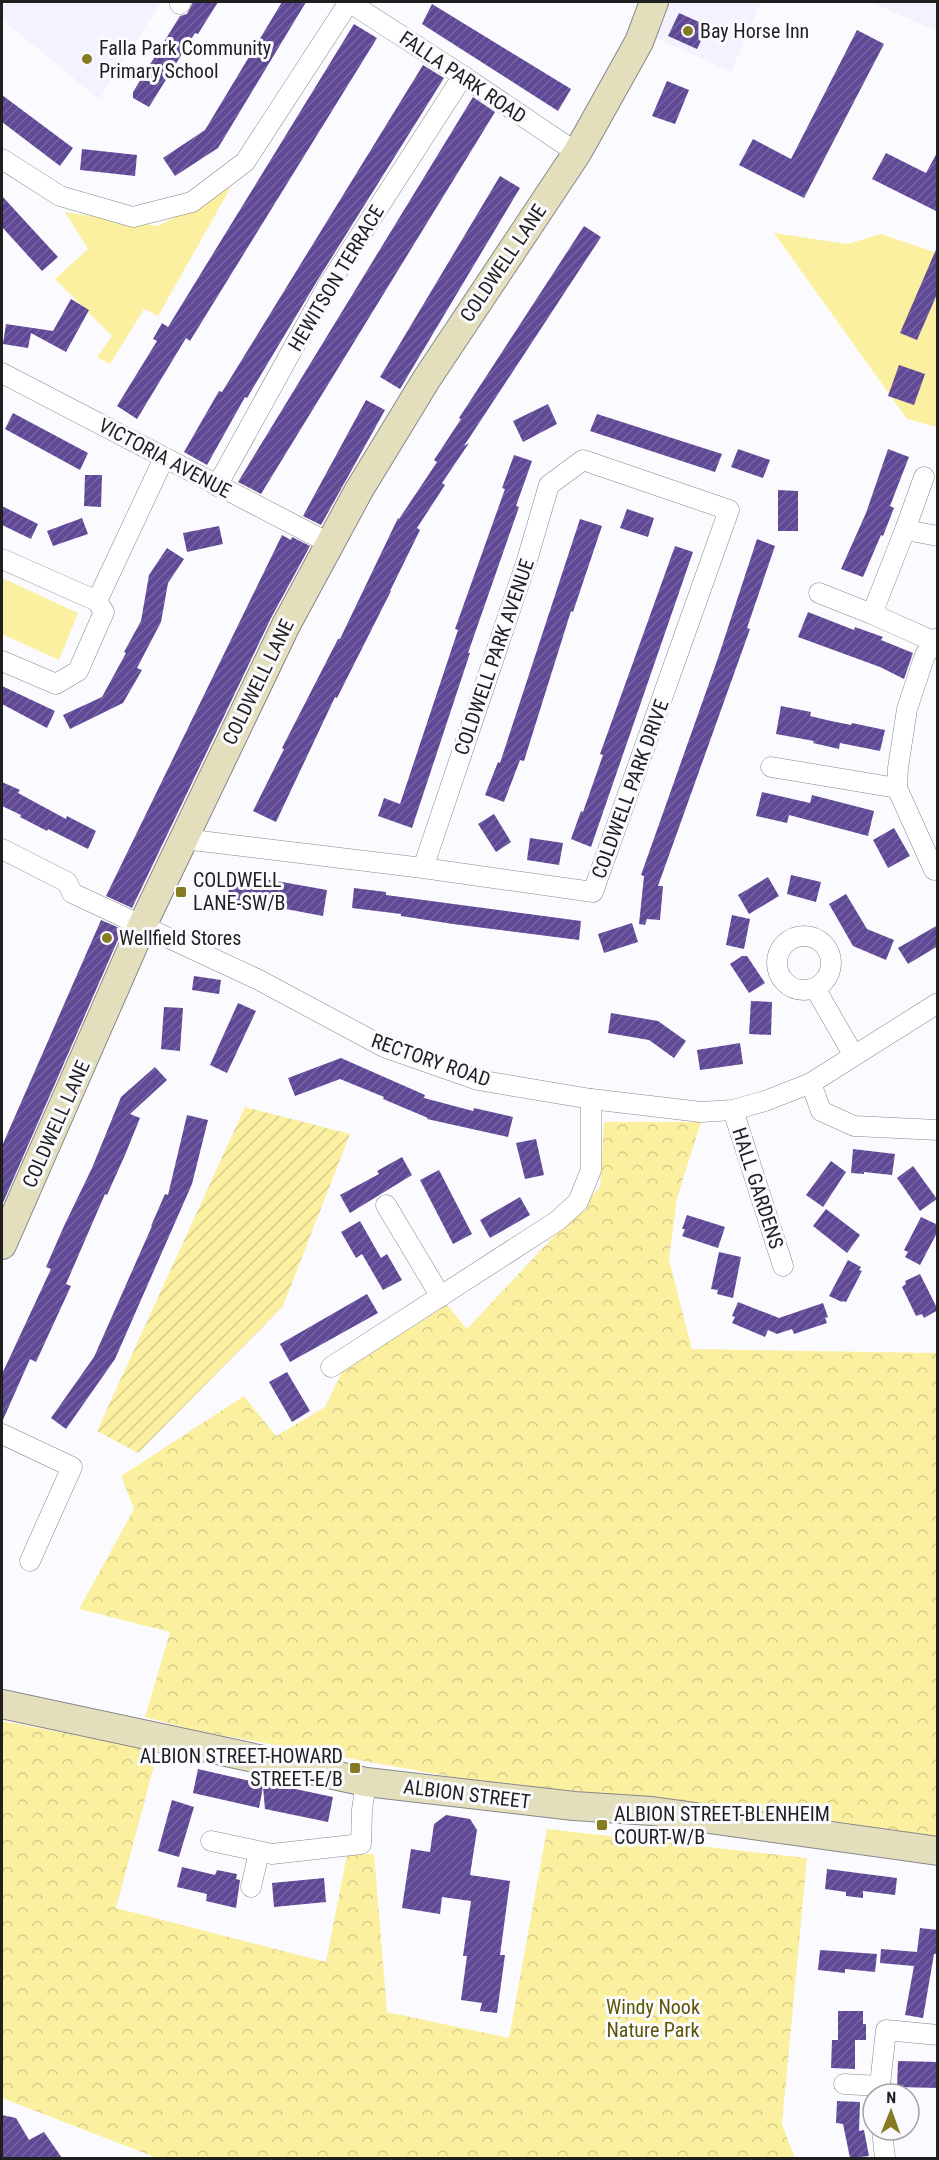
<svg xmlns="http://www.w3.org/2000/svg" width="939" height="2160" font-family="'Roboto Condensed',sans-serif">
<defs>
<pattern id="park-crowns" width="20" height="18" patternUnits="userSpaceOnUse" patternTransform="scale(1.5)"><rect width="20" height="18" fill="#faf0a0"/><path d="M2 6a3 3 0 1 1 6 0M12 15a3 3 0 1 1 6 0" fill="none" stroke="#d6cd8a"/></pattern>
<pattern id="garden-furrows" width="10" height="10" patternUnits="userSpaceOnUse" patternTransform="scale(1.5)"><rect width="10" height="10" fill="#faf0a0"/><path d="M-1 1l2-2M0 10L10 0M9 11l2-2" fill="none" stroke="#d6cd8a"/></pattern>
<pattern id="building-hatch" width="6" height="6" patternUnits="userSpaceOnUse" patternTransform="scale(1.5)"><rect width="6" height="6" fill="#5f4896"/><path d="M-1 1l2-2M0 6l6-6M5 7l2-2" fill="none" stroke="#7665a0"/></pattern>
</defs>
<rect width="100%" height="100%" fill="#fbfbff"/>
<g fill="#f4f2fe">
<polygon points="2,2 161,2 99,99 2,19"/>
<polygon points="648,2 761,2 731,72 654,37"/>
<polygon points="870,2 937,2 937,31"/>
</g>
<g fill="#faf0a0">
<polygon points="231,187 158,316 144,309 110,364 97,357 112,336 55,279 88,249 65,212 158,226"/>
<polygon points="774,233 847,244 881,234 937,253 937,427 907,419"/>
<polygon points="2,578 78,613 59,660 2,634"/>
</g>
<g fill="url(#park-crowns)">
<polygon points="604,1122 701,1122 677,1198 669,1260 692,1349 937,1353 937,1837 503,1786 197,1731 145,1717 170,1632 79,1609 134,1509 121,1476 244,1396 276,1436 325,1407 343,1370 447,1305 467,1329 600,1187"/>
<polygon points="2,1721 158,1751 116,1908 326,1962 347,1854 374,1854 387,2012 509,2038 547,1829 807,1858 782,2124 795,2158 157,2158 2,2098"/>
</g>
<polygon fill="url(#garden-furrows)" points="245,1107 350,1134 283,1306 138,1453 97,1431"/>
<g fill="url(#building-hatch)">
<polygon points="193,2 218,2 198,34 195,33 149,107 133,98 133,92 180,16 187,14"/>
<polygon points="282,2 306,2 218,148 175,176 163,158 205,130"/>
<polygon points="432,4 571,89 558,111 422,24"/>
<polygon points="679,13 708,26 697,49 668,36"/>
<polygon points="354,24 377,38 190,341 186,338 137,419 117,406 157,341 153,339 162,323 168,327"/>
<polygon points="857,30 884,44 804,198 739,165 753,139 791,159"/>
<polygon points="423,65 444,78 317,281 256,383 247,398 245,397 207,465 184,452 219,391 222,392"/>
<polygon points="667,81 689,90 675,124 652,116"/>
<polygon points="2,95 73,148 60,166 2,122"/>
<polygon points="473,97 495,112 261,494 242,484 238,482"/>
<polygon points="82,149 137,155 135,176 80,170"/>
<polygon points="938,151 938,212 872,179 886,153 926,173"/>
<polygon points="500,176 520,188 400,389 380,377"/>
<polygon points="2,196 58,257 42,271 2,227"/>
<polygon points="584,226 601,237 464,446 469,443 442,483 445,485 417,528 420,530 390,591 391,591 337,698 335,697 276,822 253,811 284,749 282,748 338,639 340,639 398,518 399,519 437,462 434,460 461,419 459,418"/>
<polygon points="938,245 938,292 917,340 900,333"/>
<polygon points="71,299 89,310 66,352 31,333 28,348 3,344 6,324 53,331"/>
<polygon points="899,365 925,374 914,405 888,396"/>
<polygon points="366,400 385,410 321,525 303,516"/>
<polygon points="548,404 557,424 523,442 513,421"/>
<polygon points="13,413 88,453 80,470 5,429"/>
<polygon points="597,414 722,454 715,472 590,431"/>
<polygon points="738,449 770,460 763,478 731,467"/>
<polygon points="888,449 909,457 890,506 894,508 883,536 881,535 863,577 841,569 866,513"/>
<polygon points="514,455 532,461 516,506 519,507 468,653 470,653 412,828 378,816 384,798 400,804 458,630 455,629 505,489 502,488"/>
<polygon points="85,475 102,475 101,507 84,506"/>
<polygon points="778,490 798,491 798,531 778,531"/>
<polygon points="2,506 38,524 31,539 2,525"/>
<polygon points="627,509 654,518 648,537 620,528"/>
<polygon points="82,518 88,534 53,546 47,531"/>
<polygon points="580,519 602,526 573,612 571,611 524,761 520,760 504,802 485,795 498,762 500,763"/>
<polygon points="219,526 223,544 187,552 183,533"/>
<polygon points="282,535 291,540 292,537 310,546 271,618 132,908 106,896"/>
<polygon points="757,539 775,546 747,628 750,629 658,886 663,886 660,920 647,919 645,925 639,924 644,876 641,875 718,658"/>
<polygon points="675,546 693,552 591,847 571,839 581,811 583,812 603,755 600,754"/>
<polygon points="167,548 184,559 168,583 161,622 137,668 142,670 123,703 70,729 63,715 102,697 126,653 124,652 141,621 149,575"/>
<polygon points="808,612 854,630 855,627 883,637 881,640 913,653 904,679 880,667 798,637"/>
<polygon points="2,686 55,711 47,728 2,704"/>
<polygon points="781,706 811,712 810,716 831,721 851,725 852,723 885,730 880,751 840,743 839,749 813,743 814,741 776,734"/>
<polygon points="2,782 20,790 18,793 66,819 67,816 96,831 88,849 48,829 47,831 20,817 21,815 2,806"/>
<polygon points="762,792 810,803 812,795 874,811 868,836 789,815 787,823 756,816"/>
<polygon points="494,814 511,842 496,852 478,824"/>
<polygon points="894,828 910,856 888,868 873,840"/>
<polygon points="530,838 563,843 559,865 527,860"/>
<polygon points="232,873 327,890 323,916 275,907 274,909 249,904 248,908 226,904"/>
<polygon points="791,875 821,882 816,902 787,894"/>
<polygon points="768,877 779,896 749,914 738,895"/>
<polygon points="354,888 386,892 386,895 581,921 579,940 453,924 401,916 401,914 352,908"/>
<polygon points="846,894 867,929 894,940 886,960 853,946 829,904"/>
<polygon points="732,915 750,919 744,949 726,945"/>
<polygon points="101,920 122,929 120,935 2,1205 2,1146"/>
<polygon points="632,923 638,942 604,953 598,934"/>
<polygon points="938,925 938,946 908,964 898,948"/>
<polygon points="742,956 747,956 765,983 749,993 730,964"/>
<polygon points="194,976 221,980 219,994 192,990"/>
<polygon points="751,1001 772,1002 771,1035 749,1034"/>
<polygon points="238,1003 256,1011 227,1073 210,1065"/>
<polygon points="164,1007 183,1008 180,1051 161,1049"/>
<polygon points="611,1013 658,1021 686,1041 674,1058 649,1040 608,1033"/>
<polygon points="740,1043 743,1064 700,1070 697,1050"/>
<polygon points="341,1058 425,1095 424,1098 473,1111 474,1108 513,1117 508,1137 427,1119 428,1118 383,1099 384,1097 340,1079 295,1096 288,1078"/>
<polygon points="155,1067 167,1080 130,1114 140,1118 125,1155 107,1195 105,1194 66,1284 71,1286 36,1362 30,1359 2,1422 2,1374 51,1269 46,1267 64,1226 92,1168 121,1097"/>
<polygon points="187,1115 208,1120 192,1184 115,1359 66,1429 51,1418 94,1357 152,1226 151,1226 165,1194 168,1195"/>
<polygon points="536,1139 544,1175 525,1179 516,1143"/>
<polygon points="853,1149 895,1154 892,1175 864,1172 864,1174 851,1173"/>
<polygon points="402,1157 412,1175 350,1213 340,1195 379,1174 377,1171"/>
<polygon points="831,1161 846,1172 823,1207 806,1195"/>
<polygon points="913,1166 937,1199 920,1211 897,1178"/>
<polygon points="439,1170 472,1234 453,1244 420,1180"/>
<polygon points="520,1197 530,1215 490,1238 480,1220"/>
<polygon points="826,1209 860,1235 847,1253 813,1226"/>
<polygon points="687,1215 725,1227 718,1248 682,1236 685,1229 682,1229"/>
<polygon points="921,1217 938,1225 938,1231 920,1265 905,1257 908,1252 904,1250"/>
<polygon points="360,1221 381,1258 387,1254 402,1280 383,1290 362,1254 356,1258 341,1232"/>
<polygon points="719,1252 741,1257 733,1298 717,1294 718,1290 711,1289"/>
<polygon points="848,1260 861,1267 859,1270 862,1271 846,1302 843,1301 842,1302 829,1296"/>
<polygon points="920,1274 938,1310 924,1318 922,1314 916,1316 902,1287 906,1284 905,1281"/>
<polygon points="367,1294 378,1313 290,1362 280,1344"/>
<polygon points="738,1302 779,1318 823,1303 828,1317 825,1318 827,1323 794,1334 792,1329 777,1334 768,1330 765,1337 732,1323 735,1317 732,1316"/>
<polygon points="287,1372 310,1411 292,1422 269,1382"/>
<polygon points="198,1769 285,1789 286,1787 333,1797 328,1822 265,1809 263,1787 259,1808 193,1793"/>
<polygon points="172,1800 194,1807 179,1857 158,1851"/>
<polygon points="446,1815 470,1819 477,1830 470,1875 510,1881 500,1955 505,1955 497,2013 480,2011 482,2003 461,2000 467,1956 463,1956 471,1901 442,1897 440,1914 402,1908 411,1849 430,1852 434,1824"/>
<polygon points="182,1867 215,1875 217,1870 237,1874 236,1879 240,1880 236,1908 206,1901 207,1894 177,1887"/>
<polygon points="827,1869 897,1878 895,1895 863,1891 863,1898 846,1896 846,1892 825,1889"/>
<polygon points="324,1878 326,1902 274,1907 272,1883"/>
<polygon points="920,1928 938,1930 936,1954 934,1954 923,2018 905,2015 914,1966 880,1963 881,1949 917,1952"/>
<polygon points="820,1950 877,1954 875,1972 845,1969 845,1973 818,1970"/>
<polygon points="838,2011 863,2011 863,2024 866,2024 866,2040 855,2040 855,2069 831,2068 832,2040 838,2040"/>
<polygon points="898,2061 938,2062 938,2088 897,2087"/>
<polygon points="837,2101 860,2102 859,2131 864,2130 869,2156 850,2158 843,2124 836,2123"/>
<polygon points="2,2115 16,2118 29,2140 44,2132 62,2158 2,2158"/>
</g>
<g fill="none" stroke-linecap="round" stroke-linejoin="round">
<defs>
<g id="street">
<polyline points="349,2 463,76 577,153"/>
<polyline points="180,4 181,2"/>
<polyline points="2,159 60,196 133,217 192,202 245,162 349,2"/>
<polyline points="2,373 329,543"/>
<polyline points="217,486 327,287 463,76"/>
<polyline points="905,530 924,477"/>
<polyline points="2,559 97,601 104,612 78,671 56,684 2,661"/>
<polyline points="819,593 872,614"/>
<polyline points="97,601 164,458"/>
<polyline points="935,642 872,614 905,530 938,536"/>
<polyline points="771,767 897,788"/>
<polyline points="184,839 423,868 593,892 729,510 583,460 549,485 527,560 423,868"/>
<polyline points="2,849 67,882 72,893 259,980 384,1047 478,1080 591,1099 701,1112 733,1110 765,1101 811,1083 938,1003"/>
<polyline points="934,870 897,788 898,768 907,709 925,655 938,638"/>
<circle cx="804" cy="963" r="27"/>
<polyline points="815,988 854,1056"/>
<polyline points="811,1083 821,1111 854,1126 938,1130"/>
<polyline points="733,1110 783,1266"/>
<polyline points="386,1205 441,1297"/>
<polyline points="331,1367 557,1221 578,1202 591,1170 591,1099"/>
<polyline points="2,1434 72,1467 30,1561"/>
<polyline points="211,1841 272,1854 361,1844 362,1810 366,1782"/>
<polyline points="251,1887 259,1852"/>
<polyline points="844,2084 879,2086"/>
<polyline points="879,2094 886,2030 938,2035"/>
<polyline points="882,2130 885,2158"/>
</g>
<g id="secondary">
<polyline points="2,1245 142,926 286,625 359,490 426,380 577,153 639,42 654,2"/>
<polyline points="2,1704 366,1782 574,1806 652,1811 938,1851"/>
</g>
</defs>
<use href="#street" stroke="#87868a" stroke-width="21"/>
<use href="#secondary" stroke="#87868a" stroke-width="30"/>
<use href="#street" stroke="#fff" stroke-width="20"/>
<use href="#secondary" stroke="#e3dfbd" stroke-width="28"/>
</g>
<g fill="#877b21" stroke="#fbfbff" stroke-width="2">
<circle cx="688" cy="31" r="6"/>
<circle cx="87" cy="59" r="6"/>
<rect x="175" y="886" width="12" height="12" rx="3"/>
<circle cx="107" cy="938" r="6"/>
<rect x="349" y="1762" width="12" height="12" rx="3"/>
<rect x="596" y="1819" width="12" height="12" rx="3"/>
</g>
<g text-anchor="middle" stroke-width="6" stroke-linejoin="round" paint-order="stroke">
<g font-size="20" fill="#1f1f20" stroke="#fbfbff" text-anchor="start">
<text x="700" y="38">Bay Horse Inn</text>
<text x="99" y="55">Falla Park Community<tspan x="99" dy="23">Primary School</tspan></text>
<text x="193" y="887">COLDWELL<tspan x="193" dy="23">LANE-SW/B</tspan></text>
<text x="119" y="945">Wellfield Stores</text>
<text x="343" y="1763" text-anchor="end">ALBION STREET-HOWARD<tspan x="343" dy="23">STREET-E/B</tspan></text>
<text x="614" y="1821">ALBION STREET-BLENHEIM<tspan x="614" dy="23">COURT-W/B</tspan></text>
</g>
<g font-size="20" fill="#1f1f20" stroke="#fbfbff">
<text transform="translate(463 77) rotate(34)" y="7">FALLA PARK ROAD</text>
<text transform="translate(503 263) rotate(-56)" y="7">COLDWELL LANE</text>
<text transform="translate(336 278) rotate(-59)" y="7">HEWITSON TERRACE</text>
<text transform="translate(165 458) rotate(28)" y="7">VICTORIA AVENUE</text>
<text transform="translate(494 657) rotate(-71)" y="7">COLDWELL PARK AVENUE</text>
<text transform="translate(258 682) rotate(-64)" y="7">COLDWELL LANE</text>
<text transform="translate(630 789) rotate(-70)" y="7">COLDWELL PARK DRIVE</text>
<text transform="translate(431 1060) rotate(19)" y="7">RECTORY ROAD</text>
<text transform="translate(56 1124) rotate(-66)" y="7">COLDWELL LANE</text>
<text transform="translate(758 1188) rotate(72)" y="7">HALL GARDENS</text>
<text transform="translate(467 1794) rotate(7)" y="7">ALBION STREET</text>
</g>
<g font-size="20" fill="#5e5504" stroke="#fbfbff">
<text x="653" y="2014">Windy Nook<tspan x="653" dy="23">Nature Park</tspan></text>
</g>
</g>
<rect width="939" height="2160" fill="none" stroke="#1f1f20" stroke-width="6"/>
<g transform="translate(891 2112) rotate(1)"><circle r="28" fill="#fbfbff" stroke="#a3a3a6" stroke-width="1.5"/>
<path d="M0-4.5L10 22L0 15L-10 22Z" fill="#877b21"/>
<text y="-9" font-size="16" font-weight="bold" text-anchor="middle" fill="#1f1f20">N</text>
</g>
</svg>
